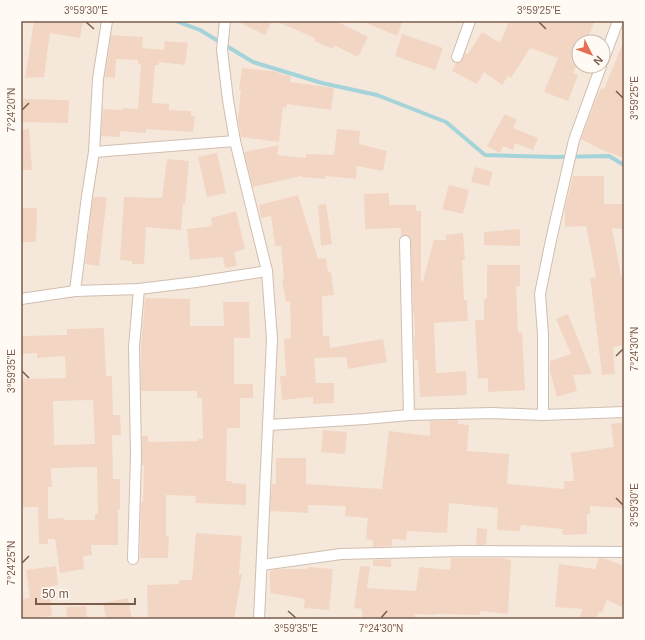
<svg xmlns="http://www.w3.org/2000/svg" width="645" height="640" font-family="Helvetica,sans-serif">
<rect width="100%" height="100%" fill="#fdf6ec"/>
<path fill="#f5e8da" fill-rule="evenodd" d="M21,21H624V619H21ZM579,42H603V66H579Z"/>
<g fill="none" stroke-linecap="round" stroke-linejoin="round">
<polyline stroke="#a5d3da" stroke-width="4" points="176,21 200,30 253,62 322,83 377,95 446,122 485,155 555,157 609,156 624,165"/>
</g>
<g fill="#f3d5c3" fill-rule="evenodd">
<polygon points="34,21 83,21 80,38 50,33 44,77 25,78"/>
<polygon points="237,21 272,21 265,35"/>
<polygon points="275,21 336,21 368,37 358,57 334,45 333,49 314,41 315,38"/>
<polygon points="362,21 403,21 397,36"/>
<polygon points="509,21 595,21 586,42 579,42 579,60 573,73 578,75 568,101 544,92 558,58 530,48 511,78 508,76 502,85 484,72 477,84 452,71 456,63 461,62 465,53 468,54 482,32 500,43"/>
<polygon points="402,34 443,48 435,70 395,56"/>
<polygon points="111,35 143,37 142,48 164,50 165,41 188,43 185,65 159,62 159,65 155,65 152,103 169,104 169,110 191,111 191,116 195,116 193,132 146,129 146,133 120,131 120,137 101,136 103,109 123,110 123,108 138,109 141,64 138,64 138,60 116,59 115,78 105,77"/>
<polygon points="624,41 624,158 602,150 581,139 596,99 601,88 604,89"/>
<polygon points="242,68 279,72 279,74 291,76 290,82 334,88 331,110 287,104 286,108 283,107 279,142 241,137 238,120 241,90 239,90"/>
<polygon points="22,99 69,100 68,123 21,122"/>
<polygon points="505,114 517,120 513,128 538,138 533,150 515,143 513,150 503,146 500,153 487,146"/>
<polygon points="29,129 32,170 21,170 21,130"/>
<polygon points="337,129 360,131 359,144 387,151 383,171 357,166 356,179 325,176 325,179 302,177 301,176 253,187 244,152 279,145 277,155 306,158 306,154 334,155"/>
<polygon points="217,153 226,193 207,197 198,157"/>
<polygon points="167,159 189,161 185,204 183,204 181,230 146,227 144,264 132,264 132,261 120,260 124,197 162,198"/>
<polygon points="475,167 493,172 489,186 471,182"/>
<polygon points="573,176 604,176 604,204 624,204 624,229 612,228 621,276 624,275 624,345 613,347 615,374 602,375 592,292 590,278 596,277 586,226 565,227 565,208"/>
<polygon points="449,185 469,190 463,214 442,209"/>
<polygon points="389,193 389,205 416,205 416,211 421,211 421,281 423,281 434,240 446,240 446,235 463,233 465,260 462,260 464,300 467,300 468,321 434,323 436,373 466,371 467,395 420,397 418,360 415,360 414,344 414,337 415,337 414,312 413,313 411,238 405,235 401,236 401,228 365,229 364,194"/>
<polygon points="298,195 318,259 326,258 328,272 331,272 334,295 322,296 323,336 329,336 330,348 383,339 387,362 348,369 346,357 314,358 316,383 334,383 334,403 313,404 313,397 282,400 280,376 286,376 284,339 291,338 290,301 286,302 282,279 284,279 281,246 275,246 271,216 261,218 259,205"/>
<polygon points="93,197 107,197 99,266 85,264"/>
<polygon points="326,204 332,244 321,246 318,205"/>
<polygon points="21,208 37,208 36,242 21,242"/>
<polygon points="236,211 245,249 234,252 237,266 225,268 223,257 190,260 187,229 212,226 211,218"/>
<polygon points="520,229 520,246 484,245 484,232"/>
<polygon points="487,265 520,265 520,286 516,286 518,333 522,332 525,390 488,392 488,378 478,379 475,320 484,320 484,299 487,299"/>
<polygon points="145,298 190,299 190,326 224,326 223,302 249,302 250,338 234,338 234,384 253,384 253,398 240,398 240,428 227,428 226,481 232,481 232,483 246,484 246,505 195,503 196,496 166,495 166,536 169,536 168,558 140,558 141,502 143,502 144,465 142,465 142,436 148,436 148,442 198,441 198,439 203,439 202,398 197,398 197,391 141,391 141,347"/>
<polygon points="568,314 592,374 573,375 577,391 557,397 550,371 550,361 571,354 556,319"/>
<path d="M104,328L106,376H112L113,415H120L121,435H112L113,479H120V509H118V545H91L92,555L83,556L84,569L60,573L55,539H48V544H39L38,507H21V379L66,378L65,356L37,358V353L21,354V336L67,335V329ZM93,400L95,444L54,445L53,401ZM97,467L98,514H95V520H64L63,518L48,519V487H52L51,468Z"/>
<polygon points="458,420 458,424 469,425 467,451 509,454 507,484 564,489 564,481 574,481 571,453 614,447 611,424 624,422 624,508 590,506 590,514 587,514 587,534 563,535 562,529 521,525 520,531 497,530 498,508 449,503 447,533 407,531 406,540 392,539 392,546 373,547 373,540 366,539 368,518 345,516 346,506 308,505 308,513 270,511 272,484 276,484 276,458 306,458 306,484 382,489 389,431 430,436 430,421"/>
<polygon points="323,430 347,432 345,454 321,452"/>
<polygon points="477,528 487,529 486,545 476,545"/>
<polygon points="196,533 242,536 239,574 242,574 234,619 148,619 147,585 179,584 179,580 192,580"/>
<polygon points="451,558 504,558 504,559 511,560 508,614 480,611 480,615 434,614 434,615 415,614 415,619 362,619 362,609 354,608 360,566 370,567 367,588 416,591 419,567 450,570"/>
<polygon points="599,558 603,558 624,566 624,608 607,600 602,613 599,612 596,619 579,619 582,609 555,607 559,564 595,569"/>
<polygon points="391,559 391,567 373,566 373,560"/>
<polygon points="56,566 58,585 49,587 52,616 21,619 21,599 30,598 26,570"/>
<polygon points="308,567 333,569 329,610 304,608 305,599 270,593 270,571 279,569 307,569"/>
<polygon points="128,598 132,619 106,619 103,603"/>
<polygon points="86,606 87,619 67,619 66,607"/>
</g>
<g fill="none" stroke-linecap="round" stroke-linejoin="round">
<defs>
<g id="street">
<polyline points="225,21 222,50 228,100 235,141 267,271 272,339 259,619"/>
<polyline points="457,57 470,21"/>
<polyline points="603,61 618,21"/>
<polyline points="94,152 235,141"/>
<polyline points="405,241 409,415"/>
<polyline points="75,291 87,196 94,152 98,79 107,21"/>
<polyline points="21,299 75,291 139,289 196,282 267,271"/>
<polyline points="543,415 543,335 540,294 551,240 574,140 601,66"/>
<polyline points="269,425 365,419 409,415 492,413 543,415 624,412"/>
<polyline points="133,559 136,456 134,347 139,289"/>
<polyline points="262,565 341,554 462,551 624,552"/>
</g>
</defs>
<use href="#street" stroke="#d1beb0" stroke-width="12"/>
<use href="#street" stroke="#fff" stroke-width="10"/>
</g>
<path fill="none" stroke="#7a5c4d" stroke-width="1.5" d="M86,22L94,29M539,22L546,29M616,91L623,98M22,110L29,103M616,356L623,349M22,371L29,378M616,498L623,505M22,563L29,556M288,611L296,618M381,618L387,611"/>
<rect width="645" height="640" fill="none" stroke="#fffaf3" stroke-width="44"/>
<g transform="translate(591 54) rotate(132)"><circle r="19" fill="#fffaf3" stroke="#cabbb1"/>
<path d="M0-3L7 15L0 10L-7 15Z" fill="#e76f51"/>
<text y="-6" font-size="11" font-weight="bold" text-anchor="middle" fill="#7a5c4d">N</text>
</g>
<path d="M36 598v6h99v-6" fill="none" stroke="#7a5c4d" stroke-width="2"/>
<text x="42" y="598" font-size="12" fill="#7a5c4d" stroke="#fffaf3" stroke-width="3" paint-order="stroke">50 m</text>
<rect x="22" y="22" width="601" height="596" fill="none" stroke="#7a5c4d" stroke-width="1.5"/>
<g font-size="10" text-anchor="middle" fill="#7a5c4d">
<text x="86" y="14">3°59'30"E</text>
<text x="539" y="14">3°59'25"E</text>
<text transform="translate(634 98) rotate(-90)" y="4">3°59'25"E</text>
<text transform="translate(11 110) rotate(-90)" y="4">7°24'20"N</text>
<text transform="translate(634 349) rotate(-90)" y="4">7°24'30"N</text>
<text transform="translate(11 371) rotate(-90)" y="4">3°59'35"E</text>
<text transform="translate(634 505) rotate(-90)" y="4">3°59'30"E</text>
<text transform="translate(11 563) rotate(-90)" y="4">7°24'25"N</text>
<text x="296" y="632">3°59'35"E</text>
<text x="381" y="632">7°24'30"N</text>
</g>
</svg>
